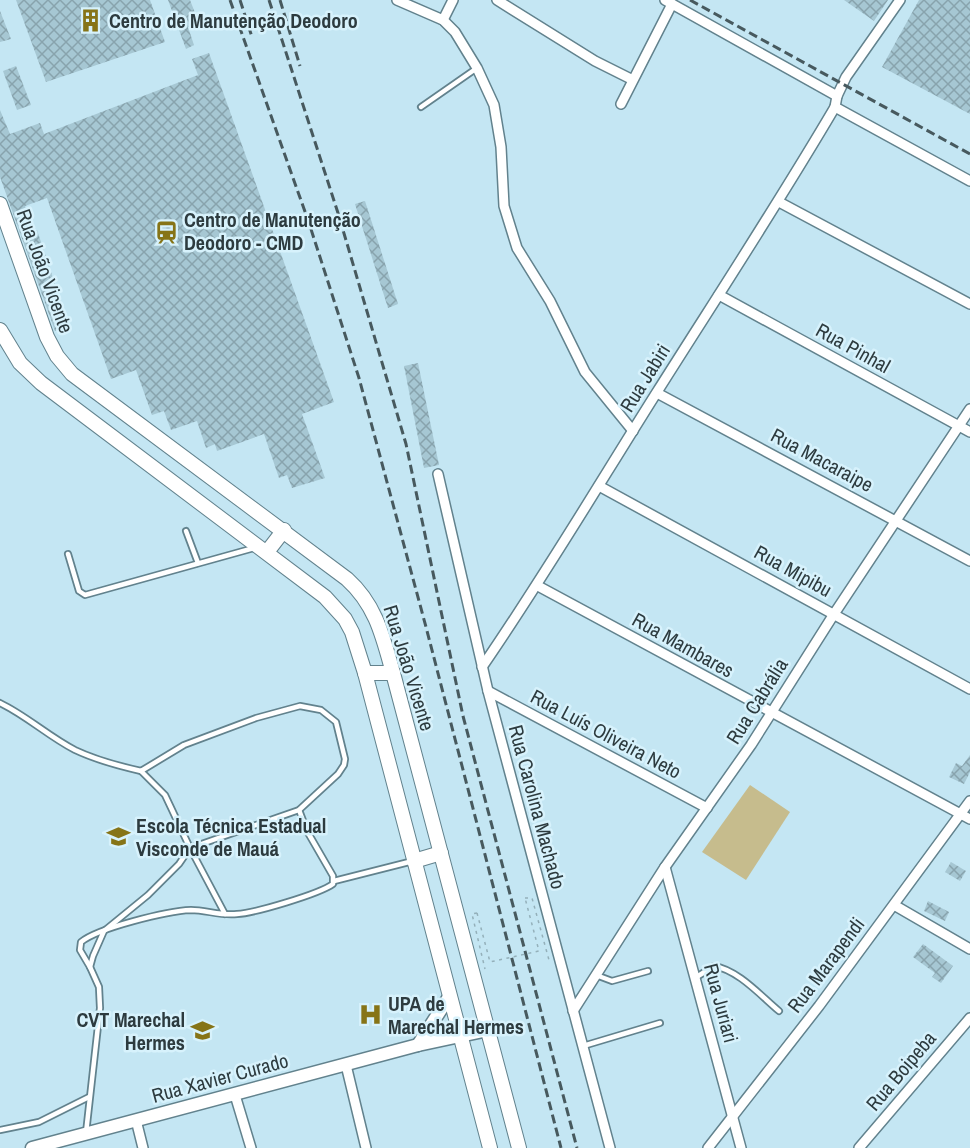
<svg xmlns="http://www.w3.org/2000/svg" width="970" height="1148" font-family="'Archivo Narrow',sans-serif">
<defs>
<pattern id="building-cross-hatch" width="8" height="8" patternUnits="userSpaceOnUse" patternTransform="scale(1.5)"><rect width="8" height="8" fill="#a6c7d3"/><path d="M0 0l8 8M0 8l8-8" fill="none" stroke="#88a3ad"/></pattern>
</defs>
<rect width="100%" height="100%" fill="#c4e6f3"/>
<polygon fill="#c6bc8d" points="750,785 790,812 746,880 702,852"/>
<g fill="url(#building-cross-hatch)">
<polygon points="16,0 150,0 165,42 46,82"/>
<polygon points="168,0 190,0 199,23 188,27 194,45 186,49"/>
<polygon points="844,0 888,0 874,21"/>
<polygon points="919,0 970,0 970,114 882,67"/>
<polygon points="0,11 11,39 0,42"/>
<polygon points="209,53 334,402 302,414 325,478 292,488 287,475 279,478 264,434 217,451 215,444 206,448 197,421 171,430 164,411 152,415 136,370 111,379 47,198 25,206 33,231 37,230 69,326 55,331 0,177 0,110 10,134 40,123 44,134 198,75 192,59"/>
<polygon points="16,66 31,105 17,110 3,71"/>
<polygon points="365,201 398,304 388,308 355,204"/>
<polygon points="418,363 439,465 424,468 404,366"/>
<polygon points="970,755 970,772 964,784 949,777 956,763 962,766"/>
<polygon points="951,862 966,871 960,881 945,872"/>
<polygon points="928,901 949,912 945,921 924,911"/>
<polygon points="923,944 953,966 941,983 932,977 935,973 913,957"/>
</g>
<g fill="none" stroke-linecap="round" stroke-linejoin="round">
<defs>
<g id="lane">
<polyline points="421,107 477,68"/>
<polyline points="186,531 198,563"/>
<polyline points="68,554 79,591 85,595 254,548"/>
<path d="M0,703C27,716 48,736 75,750C96,760 119,766 141,771L184,745L256,718L300,706L321,710L336,722L345,759L344,765L338,774L299,810L190,848L225,914"/>
<polyline points="334,881 413,861"/>
<path d="M90,967L80,950L81,942C98,928 167,911 191,910C206,910 221,916 237,914C255,913 319,894 333,884V876L307,831L299,810"/>
<polyline points="596,975 612,981 648,971"/>
<path d="M695,978L714,966C738,970 760,995 779,1011"/>
<polyline points="583,1046 660,1023"/>
<polyline points="0,1130 39,1122 89,1097"/>
<polyline points="86,1133 100,1008 99,987 90,967 93,956 104,931 148,895 179,864 190,848 165,795 141,771"/>
</g>
<g id="street">
<polyline points="397,0 443,20 455,32 477,68 494,105 501,147 504,206 517,248 550,301 585,372 633,431"/>
<polyline points="497,0 595,61 631,79"/>
<polyline points="443,20 453,0"/>
<polyline points="837,96 846,77 900,0"/>
<polyline points="621,104 672,4"/>
<polyline points="835,107 970,181"/>
<polyline points="779,202 970,304"/>
<polyline points="719,295 970,432"/>
<polyline points="657,393 970,561"/>
<polyline points="438,474 488,691 610,1148"/>
<polyline points="599,486 970,689"/>
<polyline points="538,586 970,819"/>
<path d="M482,667C544,577 599,484 657,392C717,297 778,204 835,107L837,96L665,0"/>
<polyline points="488,691 707,808"/>
<polyline points="665,867 741,1148"/>
<polyline points="894,905 970,949"/>
<polyline points="573,1011 665,867 751,745 834,614 970,409"/>
<polyline points="346,1065 366,1148"/>
<polyline points="235,1095 251,1148"/>
<polyline points="136,1120 143,1148"/>
<polyline points="708,1148 819,1006 970,801"/>
<polyline points="859,1148 970,1018"/>
</g>
<g id="secondary">
<polyline points="418,1045 449,997"/>
<polyline points="32,1148 418,1045 488,1030"/>
</g>
<g id="primary">
<path d="M0,204L47,337L57,356L72,374L347,579C376,605 383,637 393,673L519,1148"/>
<polyline points="0,330 20,363 41,383 325,597 345,619 352,632 365,673 490,1148"/>
<polyline points="267,552 284,530"/>
<polyline points="365,673 393,673"/>
<polyline points="414,861 441,853"/>
</g>
</defs>
<use href="#lane" stroke="#62828d" stroke-width="8"/>
<use href="#street" stroke="#62828d" stroke-width="12"/>
<use href="#secondary" stroke="#62828d" stroke-width="15"/>
<use href="#primary" stroke="#62828d" stroke-width="16"/>
<g stroke="#94b0ba" stroke-width="1.5" stroke-dasharray="3 4.5" stroke-linecap="butt">
<polyline points="525,898 532,898 549,960"/>
<polyline points="477,913 472,914 485,969"/>
</g>
<use href="#lane" stroke="#fff" stroke-width="4.5"/>
<use href="#street" stroke="#fff" stroke-width="9"/>
<use href="#secondary" stroke="#fff" stroke-width="12"/>
<use href="#primary" stroke="#fff" stroke-width="14"/>
<g stroke="#47595e" stroke-width="3" stroke-dasharray="9 4.5" stroke-linecap="butt">
<polyline points="230,0 309,223 359,378 426,627 561,1148"/>
<polyline points="240,0 252,37"/>
<polyline points="269,0 338,213 406,444 463,716 577,1148"/>
<polyline points="280,0 300,66"/>
<polyline points="690,0 970,154"/>
</g>
<polyline stroke="#94b0ba" stroke-width="1.5" stroke-dasharray="3 4.5" stroke-linecap="butt" points="477,913 490,962 539,951 525,898"/>
</g>
<defs>
<symbol id="building-bare" viewBox="-9 -9 18 18"><path d="M-4-6H4V6H1V3H-1V6H-4ZM-2.5-4.3h1.7v1.8h-1.7ZM.8-4.3h1.7v1.8H.8ZM-2.5-1h1.7V.8h-1.7ZM.8-1h1.7V.8H.8Z" fill="#867417" stroke="#d7f2fc" stroke-width="2.5" paint-order="stroke"/></symbol>
<symbol id="station-bare" viewBox="-9 -9 18 18"><path d="M-3-6H3Q5-6 5-4V2Q5 4 3 4L4.5 6H3L1.5 4h-3L-3 6H-4.5L-3 4Q-5 4-5 2V-4Q-5-6-3-6ZM-3.5-4v3h7v-3ZM-3.5 1v1.5H-2V1ZM2 1v1.5H3.5V1Z" fill="#867417" stroke="#d7f2fc" stroke-width="2.5" paint-order="stroke"/></symbol>
<symbol id="university-bare" viewBox="-9 -9 18 18"><path d="M0-5L7-2L0 1L-7-2ZM-4 1L0 2.5L4 1V4Q0 6-4 4Z" fill="#867417" stroke="#d7f2fc" stroke-width="2.5" paint-order="stroke"/></symbol>
<symbol id="hospital-bare" viewBox="-9 -9 18 18"><path d="M-5-5h3v3.5h4V-5h3V5h-3V1.5h-4V5h-3Z" fill="#867417" stroke="#d7f2fc" stroke-width="2.5" paint-order="stroke"/></symbol>
<symbol id="school-bare" viewBox="-9 -9 18 18"><path d="M0-5L7-2L0 1L-7-2ZM-4 1L0 2.5L4 1V4Q0 6-4 4Z" fill="#867417" stroke="#d7f2fc" stroke-width="2.5" paint-order="stroke"/></symbol>
</defs>
<g fill-rule="evenodd">
<use href="#building-bare" x="74" y="4" width="33" height="33"/>
<use href="#station-bare" x="150" y="216" width="33" height="33"/>
<use href="#university-bare" x="102" y="820" width="33" height="33"/>
<use href="#hospital-bare" x="354" y="998" width="33" height="33"/>
<use href="#school-bare" x="186" y="1014" width="33" height="33"/>
</g>
<g text-anchor="middle" stroke-width="5" stroke-linejoin="round" paint-order="stroke">
<g font-size="20" font-weight="bold" fill="#2d3b3f" stroke="#d7f2fc" text-anchor="start">
<text x="109" y="28">Centro de Manutenção Deodoro</text>
<text x="184" y="227">Centro de Manutenção<tspan x="184" dy="23">Deodoro - CMD</tspan></text>
<text x="136" y="833">Escola Técnica Estadual<tspan x="136" dy="23">Visconde de Mauá</tspan></text>
<text x="388" y="1011">UPA de<tspan x="388" dy="23">Marechal Hermes</tspan></text>
<text x="185" y="1027" text-anchor="end">CVT Marechal<tspan x="185" dy="23">Hermes</tspan></text>
</g>
<g font-size="20" fill="#2d3b3f" stroke="#d7f2fc">
<text transform="translate(45 271) rotate(70)" y="7">Rua João Vicente</text>
<text transform="translate(853 348) rotate(29)" y="7">Rua Pinhal</text>
<text transform="translate(645 378) rotate(-58)" y="7">Rua Jabiri</text>
<text transform="translate(822 460) rotate(28)" y="7">Rua Macaraipe</text>
<text transform="translate(793 571) rotate(29)" y="7">Rua Mipibu</text>
<text transform="translate(683 645) rotate(29)" y="7">Rua Mambares</text>
<text transform="translate(409 668) rotate(73)" y="7">Rua João Vicente</text>
<text transform="translate(757 701) rotate(-58)" y="7">Rua Cabrália</text>
<text transform="translate(606 734) rotate(28)" y="7">Rua Luís Oliveira Neto</text>
<text transform="translate(537 807) rotate(75)" y="7">Rua Carolina Machado</text>
<text transform="translate(826 965) rotate(-53)" y="7">Rua Marapendi</text>
<text transform="translate(721 1003) rotate(75)" y="7">Rua Juriari</text>
<text transform="translate(901 1071) rotate(-50)" y="7">Rua Boipeba</text>
<text transform="translate(220 1078) rotate(-15)" y="7">Rua Xavier Curado</text>
</g>
</g>
</svg>
